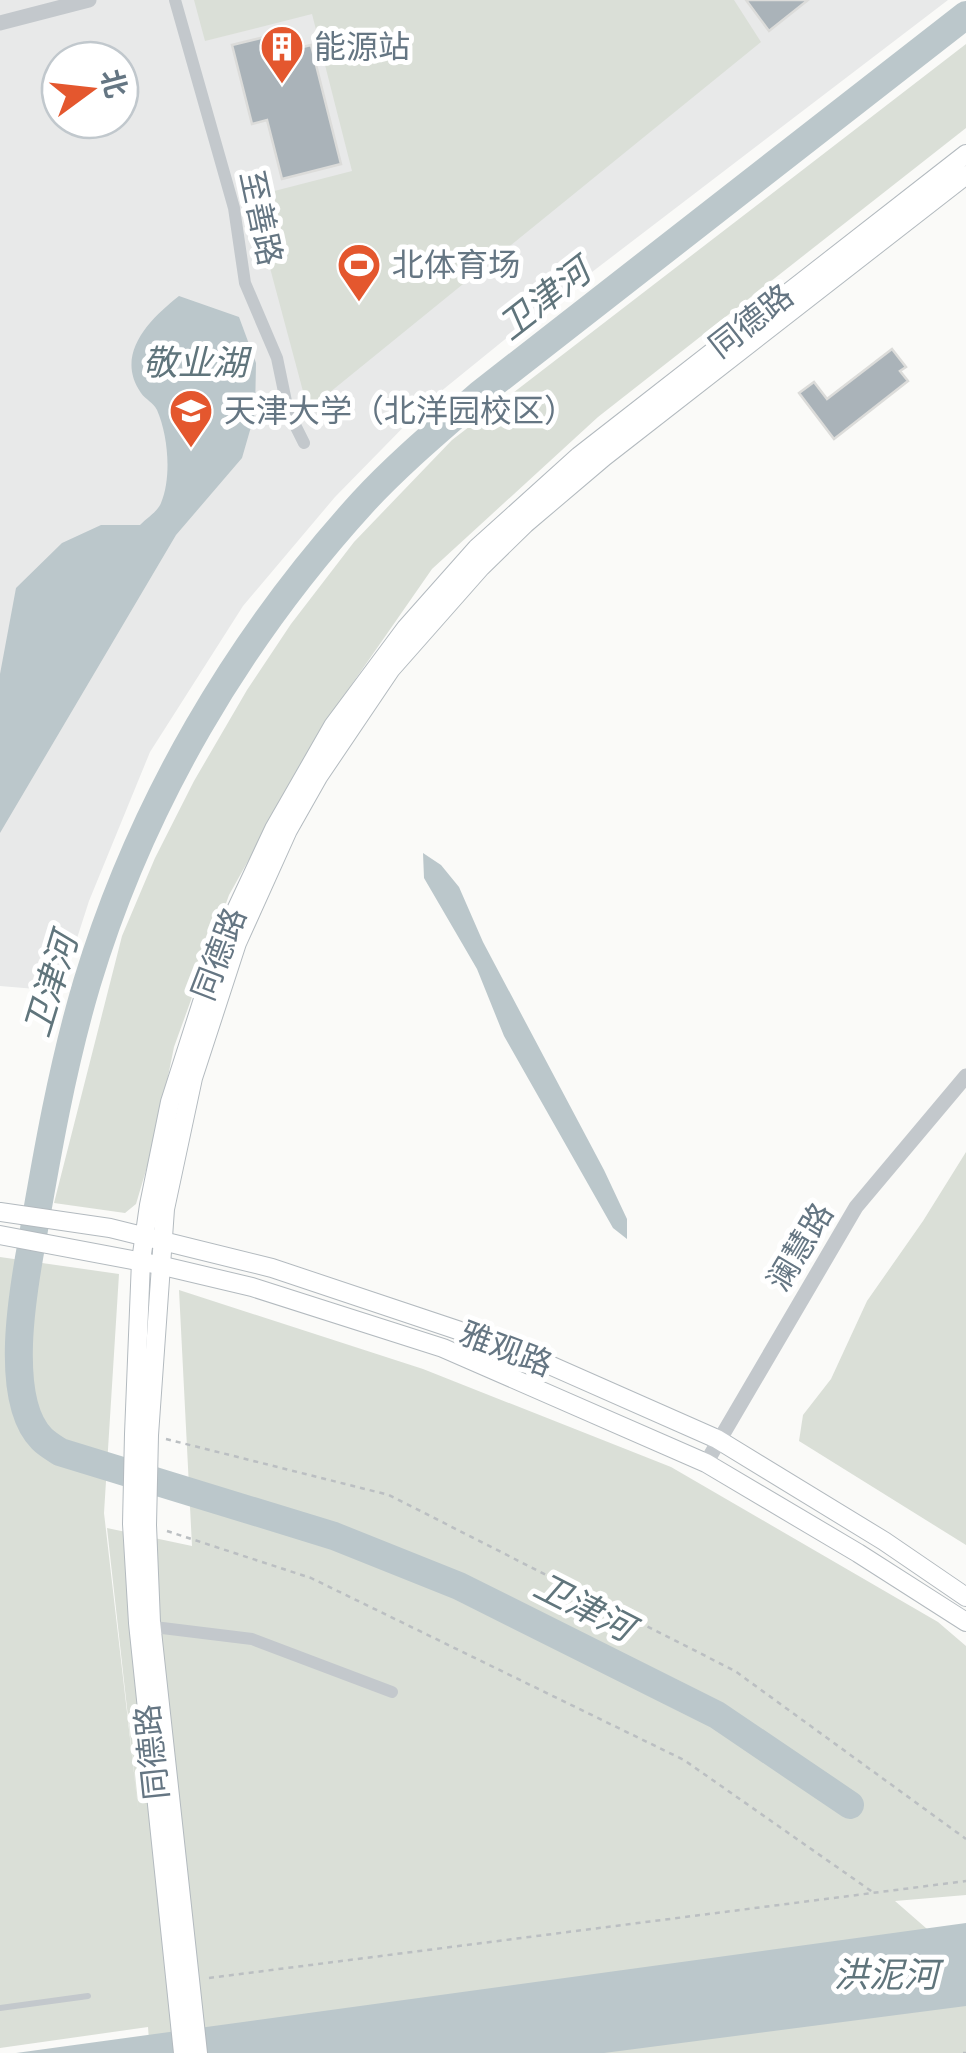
<svg xmlns="http://www.w3.org/2000/svg" width="966" height="2053" font-family="'Public Sans','Noto Sans SC',sans-serif">
<rect width="100%" height="100%" fill="#fafaf8"/>
<path fill="#e8e9e9" fill-rule="evenodd" d="M0,0H948L520,327L429,401L335,497L243,606L150,752L89,901L60,991L0,986ZM60,60H120V120H60Z"/>
<g fill="#dadfd7">
<polygon points="194,0 734,0 761,42 308,410 251,197 352,171 312,14 205,41"/>
<polygon points="966,44 966,128 598,417 432,569 327,720 229,895 174,1047 155,1140 136,1204 125,1213 54,1203 122,936 155,858 194,781 247,690 291,624 354,542 452,440"/>
<polygon points="966,1152 966,1545 799,1441 803,1415 831,1379 867,1301 923,1221"/>
<polygon points="0,1257 119,1274 104,1513 139,1816 107,1528 192,1546 179,1290 423,1369 671,1467 938,1622 966,1646 966,1895 895,1901 966,1963 966,2053 150,2053 148,2027 0,2048"/>
</g>
<g fill="#bbc7cb">
<path d="M179,296L239,317L256,363L255,413L242,458L176,535L0,833V674L16,588L62,543L101,525H140C147,518 158,511 161,503C172,477 168,435 157,410C153,402 146,400 141,393C114,354 150,319 179,296Z"/>
<polygon points="423,853 441,865 459,887 483,942 604,1170 627,1219 627,1239 613,1228 504,1036 477,969 424,878"/>
<polygon points="966,1923 966,2006 604,2053 16,2053"/>
</g>
<g fill="none" stroke-linecap="round" stroke-linejoin="round">
<path stroke="#bbc7cb" stroke-width="28" d="M850,1805L717,1715L459,1586L334,1536L60,1452C54,1448 47,1444 42,1439C3,1400 23,1290 32,1241C47,1154 62,1067 87,983C141,804 238,639 363,502C399,463 440,429 480,394L966,15"/>
</g>
<g fill="#aab3b9" stroke="#dcdcda" stroke-width="2.5">
<polygon points="746,0 808,0 769,31"/>
<polygon points="285,32 290,50 311,45 341,164 282,179 267,120 252,124 232,45"/>
<polygon points="892,349 906,367 900,371 908,381 834,439 799,393 814,382 827,399"/>
</g>
<g fill="none" stroke-linecap="round" stroke-linejoin="round">
<defs>
<g id="secondary">
<polyline points="0,1212 110,1228 272,1268 511,1348 717,1439 884,1541 966,1597"/>
<polyline points="0,1235 159,1265 252,1287 443,1348 706,1463 858,1553 966,1622"/>
<polyline points="183,2053 138,1623 132,1524 134,1434 141,1261 149,1205 170,1102 222,940 274,829 333,726 406,628 477,548 579,456 966,154"/>
<polyline points="198,2053 151,1622 147,1525 149,1435 165,1209 193,1078 237,943 288,830 318,777 391,669 481,567 525,524 604,457 966,175"/>
</g>
</defs>
<use href="#secondary" stroke="#b3babf" stroke-width="20"/>
<g stroke="#bbbfc2" stroke-width="2.5" stroke-dasharray="5 5" stroke-linecap="butt">
<polyline points="166,1439 389,1495 735,1671 966,1839"/>
<polyline points="167,1531 311,1578 684,1760 874,1893"/>
<polyline points="209,1978 966,1881"/>
<polyline points="963,2053 966,2053"/>
</g>
<polyline stroke="#c3c8cc" stroke-width="6" points="0,2008 88,1996"/>
<g stroke="#c3c8cc" stroke-width="12">
<polyline points="175,0 234,208 245,283 277,358 288,411 304,443"/>
<polyline points="146,1626 252,1639 392,1692"/>
</g>
<g stroke="#c3c8cc" stroke-width="15">
<polyline points="0,23 89,0"/>
<polyline points="706,1463 856,1207 966,1076"/>
</g>
<use href="#secondary" stroke="#fff" stroke-width="18"/>
</g>
<defs>
<symbol id="building-pin" viewBox="-11 -11 22 30"><path d="M0 17L-7.5 6A9.5 9.5 0 1 1 7.5 6Z" fill="#e4572e" stroke="#fff"/><path d="M-4-6H4V6H1V3H-1V6H-4ZM-2.5-4.3h1.7v1.8h-1.7ZM.8-4.3h1.7v1.8H.8ZM-2.5-1h1.7V.8h-1.7ZM.8-1h1.7V.8H.8Z" fill="#fff"/></symbol>
<symbol id="stadium-pin" viewBox="-11 -11 22 30"><path d="M0 17L-7.5 6A9.5 9.5 0 1 1 7.5 6Z" fill="#e4572e" stroke="#fff"/><path d="M0-5a6.5 5 0 1 0 0 10a6.5 5 0 1 0 0-10ZM-3.5-1.8h7v3.6h-7Z" fill="#fff"/></symbol>
<symbol id="university-pin" viewBox="-11 -11 22 30"><path d="M0 17L-7.5 6A9.5 9.5 0 1 1 7.5 6Z" fill="#e4572e" stroke="#fff"/><path d="M0-5L7-2L0 1L-7-2ZM-4 1L0 2.5L4 1V4Q0 6-4 4Z" fill="#fff"/></symbol>
</defs>
<g fill-rule="evenodd">
<use href="#building-pin" x="257" y="22" width="50" height="68"/>
<use href="#stadium-pin" x="334" y="240" width="50" height="68"/>
<use href="#university-pin" x="166" y="386" width="50" height="68"/>
</g>
<g text-anchor="middle" stroke-width="10" stroke-linejoin="round" paint-order="stroke">
<g font-size="32" fill="#657683" stroke="#fff" text-anchor="start">
<text x="314" y="58">能源站</text>
<text x="392" y="276">北体育场</text>
<text x="224" y="422">天津大学（北洋园校区）</text>
</g>
<g font-size="32" fill="#657683" stroke="#fff">
<text transform="translate(261 218) rotate(78)" y="11">至善路</text>
<text transform="translate(751 321) rotate(-38)" y="11">同德路</text>
<text transform="translate(219 954) rotate(-69)" y="11">同德路</text>
<text transform="translate(800 1247) rotate(-59)" y="11">澜慧路</text>
<text transform="translate(506 1349) rotate(21)" y="11">雅观路</text>
<text transform="translate(152 1752) rotate(-96)" y="11">同德路</text>
</g>
<g font-size="35" font-style="italic" fill="#60757c" stroke="#fff">
<text transform="translate(544 299) rotate(-38)" y="12">卫津河</text>
<text x="195" y="375">敬业湖</text>
<text transform="translate(51 985) rotate(-73)" y="12">卫津河</text>
<text transform="translate(584 1607) rotate(27)" y="12">卫津河</text>
<text x="886" y="1987">洪泥河</text>
</g>
</g>
<g transform="translate(90 90) rotate(75)"><circle r="48" fill="#ffffff" stroke="#c1c8cd" stroke-width="2.5"/>
<path d="M0-8L18 38L0 25L-18 38Z" fill="#e4572e"/>
<text y="-15" font-size="28" font-weight="bold" text-anchor="middle" fill="#657683">北</text>
</g>
</svg>
